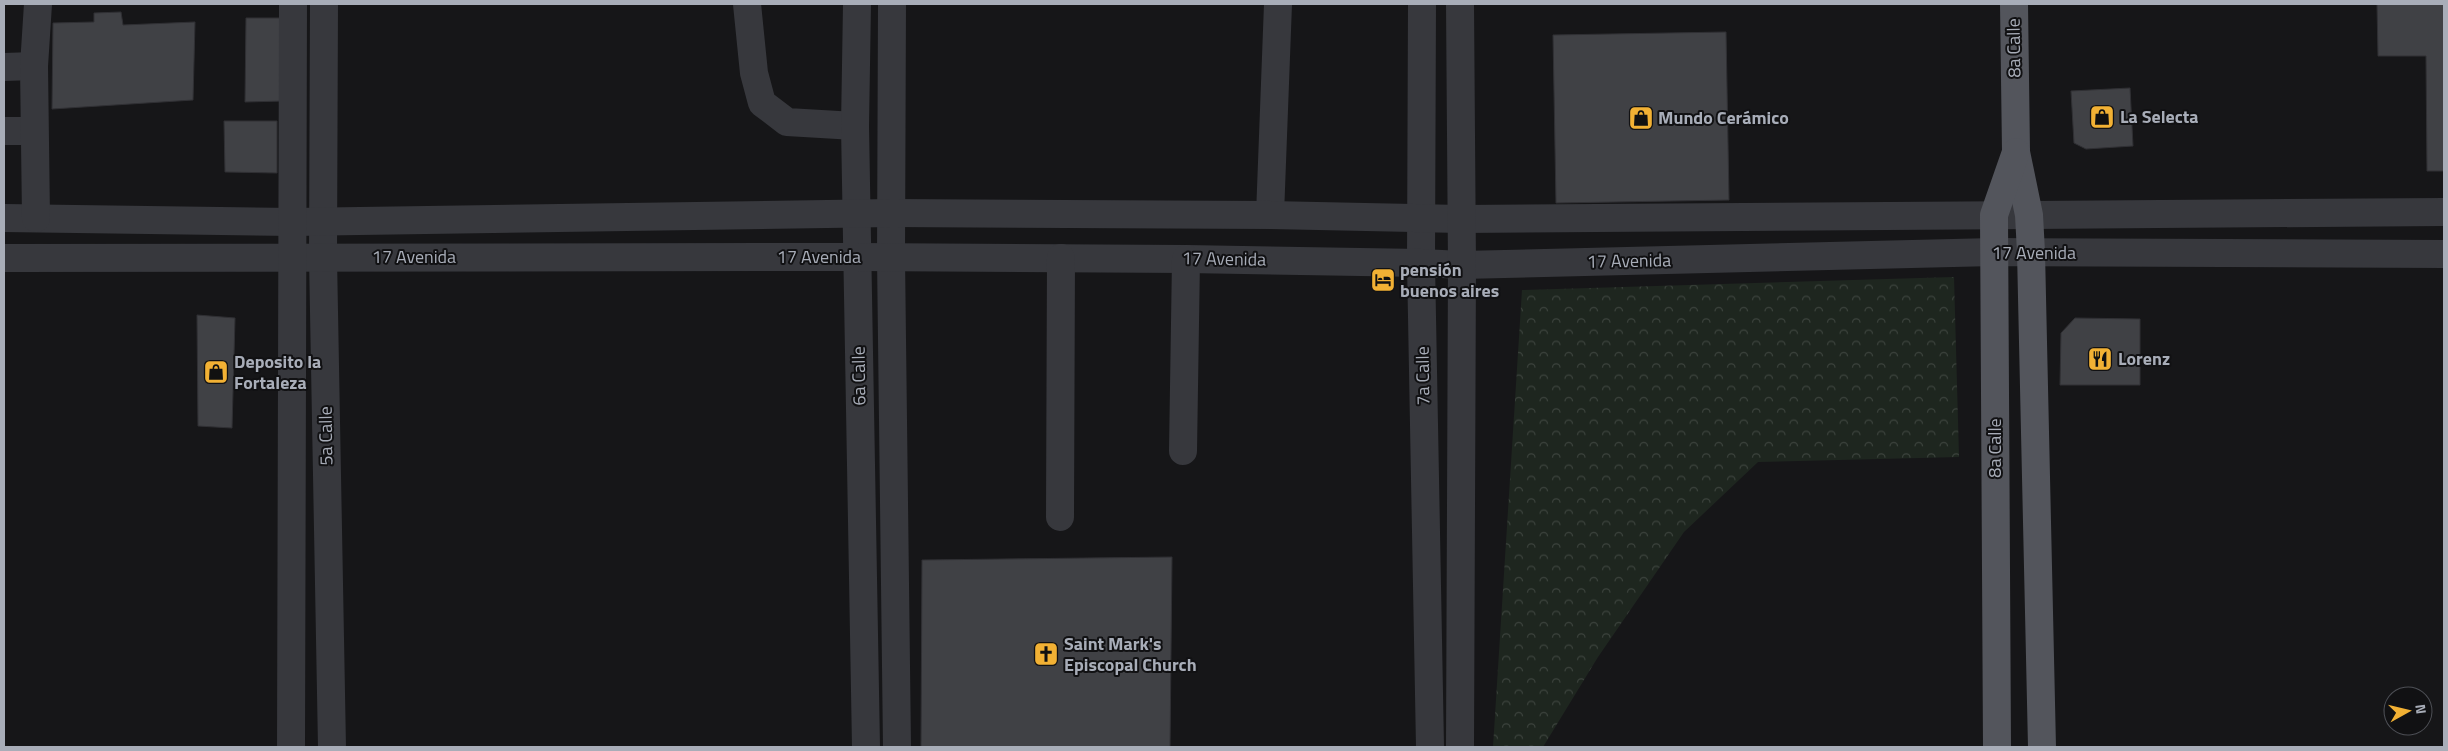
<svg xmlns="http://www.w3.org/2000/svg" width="2448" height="751" font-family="'Titillium Web',sans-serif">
<defs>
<pattern id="forest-crowns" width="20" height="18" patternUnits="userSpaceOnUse" patternTransform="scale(1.25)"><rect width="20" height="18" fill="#1e261f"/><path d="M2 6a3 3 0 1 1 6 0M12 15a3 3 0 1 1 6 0" fill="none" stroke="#3c433d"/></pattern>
</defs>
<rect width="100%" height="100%" fill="#161618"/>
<polygon fill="url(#forest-crowns)" points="1954,277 1959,457 1758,462 1684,532 1598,657 1543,747 1493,747 1522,290"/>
<g fill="#404145" stroke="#303034">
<polygon points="2377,4 2444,4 2444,171 2427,171 2426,56 2378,56"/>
<polygon points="121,12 123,25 195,22 193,100 52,109 53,23 94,22 94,13"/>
<polygon points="246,18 285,18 284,101 245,102"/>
<polygon points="1726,32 1729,200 1556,203 1553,35"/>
<polygon points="2130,88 2133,146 2086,149 2074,143 2071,91"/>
<polygon points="224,121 277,121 277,173 225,172"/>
<polygon points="197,315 235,318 232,428 198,426"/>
<polygon points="2075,318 2140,319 2140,385 2060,385 2061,333"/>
<polygon points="1172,557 1170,747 921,747 922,560"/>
</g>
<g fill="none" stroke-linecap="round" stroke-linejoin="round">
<g stroke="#37383d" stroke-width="28">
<polyline points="324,4 323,257 332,747"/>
<polyline points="747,4 754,73 762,103 787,122 855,126"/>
<polyline points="857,4 855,126 866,747"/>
<polyline points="892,4 891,257 897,747"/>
<polyline points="1422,4 1421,263 1430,747"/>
<polyline points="4,67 34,66"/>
<polyline points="4,131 34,131"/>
<polyline points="1270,215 1278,4"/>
<polyline points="4,218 293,222 892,213 1270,215 1461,219 2444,212"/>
<polyline points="36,218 34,66 38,4"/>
<polyline points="4,258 857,257 1186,259 1421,263 1462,265 1994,252 2444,254"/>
<polyline points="1183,451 1186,259"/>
<polyline points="1060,517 1061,258"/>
<polyline points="291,747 293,4"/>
<polyline points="1460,747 1462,265 1460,4"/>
</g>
<g stroke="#53555c" stroke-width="28">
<polyline points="2014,4 2016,152 2029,215 2031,252 2042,747"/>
<polyline points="1997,747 1994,215 2016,152"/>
</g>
</g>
<defs>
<symbol id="shop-square" viewBox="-11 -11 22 22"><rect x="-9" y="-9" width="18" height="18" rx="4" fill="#f2b134" stroke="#111113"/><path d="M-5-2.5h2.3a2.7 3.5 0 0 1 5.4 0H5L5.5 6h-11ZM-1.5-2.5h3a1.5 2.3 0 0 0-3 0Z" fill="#111"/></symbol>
<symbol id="hotel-square" viewBox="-11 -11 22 22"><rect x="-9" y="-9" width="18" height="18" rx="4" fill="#f2b134" stroke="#111113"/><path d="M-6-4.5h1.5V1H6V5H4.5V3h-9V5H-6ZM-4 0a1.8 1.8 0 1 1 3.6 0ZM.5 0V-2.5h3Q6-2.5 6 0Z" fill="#111"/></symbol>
<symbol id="restaurant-square" viewBox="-11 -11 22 22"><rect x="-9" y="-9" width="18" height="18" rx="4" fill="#f2b134" stroke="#111113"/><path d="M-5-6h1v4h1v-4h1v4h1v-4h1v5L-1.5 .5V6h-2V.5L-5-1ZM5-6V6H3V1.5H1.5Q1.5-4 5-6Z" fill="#111"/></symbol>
<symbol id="church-square" viewBox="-11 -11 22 22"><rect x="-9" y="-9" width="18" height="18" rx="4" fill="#f2b134" stroke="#111113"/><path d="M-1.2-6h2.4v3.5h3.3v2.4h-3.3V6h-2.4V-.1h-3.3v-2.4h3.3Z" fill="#111"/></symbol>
</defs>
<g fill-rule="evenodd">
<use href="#shop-square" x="2088" y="103" width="28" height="28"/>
<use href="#shop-square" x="1627" y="104" width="28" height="28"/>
<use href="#hotel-square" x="1369" y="266" width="28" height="28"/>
<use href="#restaurant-square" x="2086" y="345" width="28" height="28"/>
<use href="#shop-square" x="202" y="358" width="28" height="28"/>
<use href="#church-square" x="1032" y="640" width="28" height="28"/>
</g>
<g text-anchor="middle" stroke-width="4" stroke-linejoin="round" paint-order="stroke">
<g font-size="18" fill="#a8adb8" stroke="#111113">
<text transform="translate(2014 48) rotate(-91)" y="6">8a Calle</text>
<text x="2034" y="259">17 Avenida</text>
<text x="414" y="263">17 Avenida</text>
<text x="819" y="263">17 Avenida</text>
<text transform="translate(1224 259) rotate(1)" y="6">17 Avenida</text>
<text transform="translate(1629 261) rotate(-1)" y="6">17 Avenida</text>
<text transform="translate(859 376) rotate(-91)" y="6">6a Calle</text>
<text transform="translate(1423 376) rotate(-91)" y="6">7a Calle</text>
<text transform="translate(326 436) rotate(-91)" y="6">5a Calle</text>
<text transform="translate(1995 448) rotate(-90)" y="6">8a Calle</text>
</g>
<g font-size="18" font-weight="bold" fill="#a8adb8" stroke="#111113" text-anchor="start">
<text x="2120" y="123">La Selecta</text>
<text x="1658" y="124">Mundo Cerámico</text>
<text x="1400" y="276">pensión<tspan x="1400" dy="21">buenos aires</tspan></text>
<text x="2118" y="365">Lorenz</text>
<text x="234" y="368">Deposito la<tspan x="234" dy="21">Fortaleza</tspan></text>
<text x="1064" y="650">Saint Mark's<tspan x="1064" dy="21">Episcopal Church</tspan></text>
</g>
</g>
<rect width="2448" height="751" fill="none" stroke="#a8adb8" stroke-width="10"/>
<g transform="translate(2408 711) rotate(82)"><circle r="24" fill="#111113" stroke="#4d4f55"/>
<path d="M0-4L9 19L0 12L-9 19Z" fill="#f2b134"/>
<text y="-8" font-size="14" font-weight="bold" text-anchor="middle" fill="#a8adb8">N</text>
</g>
</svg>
